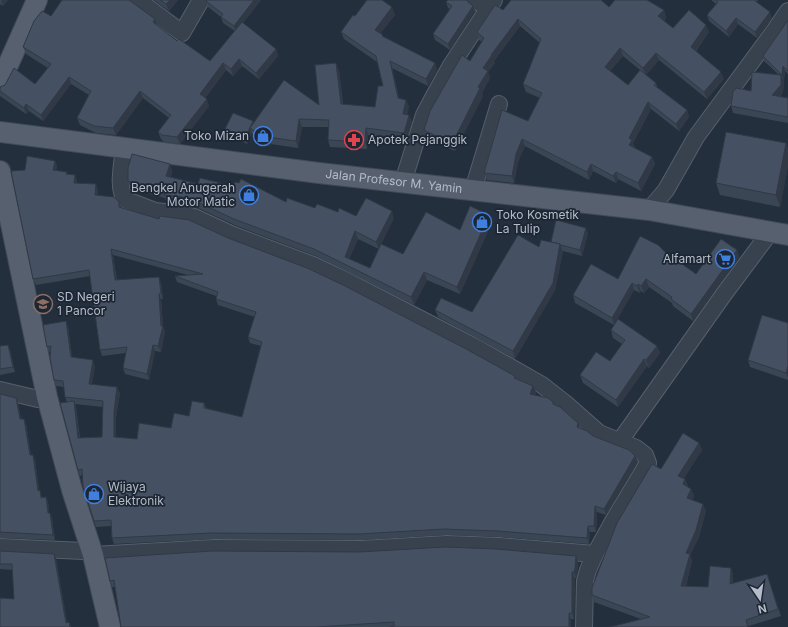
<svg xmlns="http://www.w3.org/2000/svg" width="788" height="627" font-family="Inter,sans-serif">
<rect width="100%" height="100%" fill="#242f3e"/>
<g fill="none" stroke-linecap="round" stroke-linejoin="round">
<defs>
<g id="minor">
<polyline points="138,0 182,33 201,0"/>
<polyline points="475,0 488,8"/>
<path d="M124,148C123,161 116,190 126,200L155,211L182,214L194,217L233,235L313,265L349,282L475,347L542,385L565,403L599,433L636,448L645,455L648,463L612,523L595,554L588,570L585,581L584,627"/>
<polyline points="403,182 424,115 434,96 450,67 494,0"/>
<polyline points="473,190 499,104"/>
<polyline points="649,210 666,190 696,137 775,30 788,11"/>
<polyline points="0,390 38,399"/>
<polyline points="620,441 724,294 771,231"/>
<polyline points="0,547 83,551"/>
<polyline points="93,555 214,548 361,549 447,544 499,546 595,554"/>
</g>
<g id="major">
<polyline points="0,83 37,0"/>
<path id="s1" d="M0,132L319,173L649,210L788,235"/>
<polyline points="0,171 47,397 72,490 93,555 110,627"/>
</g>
</defs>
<use href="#minor" stroke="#565f6c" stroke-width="18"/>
<use href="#major" stroke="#414a57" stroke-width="22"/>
<use href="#minor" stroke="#38414e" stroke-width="16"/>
<use href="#major" stroke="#56606e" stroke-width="20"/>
</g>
<g fill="#3b4654" fill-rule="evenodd">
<polygon points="0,0 8,0 3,6 0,4"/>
<polygon points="154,0 178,0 169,11"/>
<polygon points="206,0 261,0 243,23 276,49 278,56 259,79 242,66 233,76 226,70 205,98 209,106 180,144 164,142 161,139 158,132 169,118 143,98 116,135 96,133 80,125 77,118 89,95 71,84 43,121 29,111 26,114 0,96 0,87 35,84 48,68 26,54 23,47 51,16 157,25 177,41 210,61 235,31 223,23 221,17 208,7 206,1"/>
<polygon points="711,0 758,0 756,2 772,18 757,38 738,24 729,37 709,21 707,15 716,4"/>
<polygon points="446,2 475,11 450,50 435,40 433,34 450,9 448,8"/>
<path d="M609,7L664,10L666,17L664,21L673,28L706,25L709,32L696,51L724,79L707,99L659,60L646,75L656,83L657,87L687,110L689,117L679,131L651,109L633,143L635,147L634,148L652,157L655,164L641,191L618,179L616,183L593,171L589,180L525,146L518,162L514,183L487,180L484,173L528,121L540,98L526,92L523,84L540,43L520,26L494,61L495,63L488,72L490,78L482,93L483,96L455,151L427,138L424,130L482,42L479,40L477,32L503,10ZM623,56L640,70L628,85L610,71Z"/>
<polygon points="395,15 380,33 384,37 435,63 437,70 428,86 392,68 399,98 406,100 409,107 407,114 412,122 406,140 368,135 367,149 330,147 328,140 329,127 302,127 298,148 271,144 269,146 253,135 252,133 247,144 228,135 225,129 253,121 253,124 319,105 339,70 343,104 375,107 383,86 377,62 344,39 341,32 355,16"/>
<polygon points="788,20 788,74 785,71 784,80 783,79 784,82 783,92 780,97 788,98 788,123 733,113 731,106 751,91 778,74 764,61 763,56"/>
<polygon points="786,143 788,150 788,166 780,207 720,195 716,183"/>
<path d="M55,161L57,167L56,170L68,174L75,175L77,181V183L98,190V195L119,202L122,208L516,379L536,392L535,395L555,405L580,428L638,462L606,515L597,512L596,532H590L589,544L500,537L447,535L361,540L214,539L114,544L112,538L111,526L96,527L83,486L82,475L80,476L78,470L67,402L65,397L64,387L56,386L54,380L50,353L47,347L66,321L68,327L72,357L95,366L92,384L120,393L116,417V437L137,439L171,428L189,416L204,403L206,408L242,417L261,346L250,343L248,337L255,317L218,305L216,299V296L177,282L175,276L188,275L113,255L117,280L161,283L163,299H161L163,326L165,332L161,352L155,351L149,380L125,374L123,368L126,353L102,356L100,350L90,276L36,285L33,279L25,170ZM75,404L103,407L102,437L80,438L76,407Z"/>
<path d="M172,171L171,177L198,184L315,208L338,212L356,216L394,218L381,244L403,254L460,230L492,222L460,294L427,280L414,305L316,256L237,226L198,208L184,205L167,203L165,198L131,189L128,181ZM358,239L379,249L370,268L349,259Z"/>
<polygon points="588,233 582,256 563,251 555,290 515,359 438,317 435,310 472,312 539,247 551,242"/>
<polygon points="737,250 739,257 693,321 673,306 672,303 649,287 644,293 641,291 640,293 634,290 614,325 575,303 573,295 618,279 665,252 696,274"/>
<polygon points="788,323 788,380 750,367 748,360"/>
<polygon points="611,330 657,346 660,353 649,368 647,366 618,407 583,383 580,375 610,361 622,344 613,338"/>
<polygon points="0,346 10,350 15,372 0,375"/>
<polygon points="0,394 18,404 21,419 24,419 26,424 31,455 35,460 39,491 42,497 46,497 48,502 49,513 52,518 55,540 0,538"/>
<polygon points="699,443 702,450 684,478 685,479 688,486 687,487 691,489 694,496 692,500 706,511 699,537 690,555 692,561 686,586 708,587 731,568 733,575 733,583 767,574 781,616 749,626 641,619 594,602 592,595 661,469"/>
<polygon points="0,551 54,554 56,559 67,623 69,622 71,627 0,627 14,599 13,570 0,569"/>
<polygon points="576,556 578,562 577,574 576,578 575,578 574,619 571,619 571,627 121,627 115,587 112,587 110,581 105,558"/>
</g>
<g fill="#303945">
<polygon points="2,0 8,0 3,6 1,1"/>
<polygon points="170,0 178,0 169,11 166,4"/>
<polygon points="254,0 261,0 236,32 234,26"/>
<polygon points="473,6 475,11 450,50 448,44"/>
<polygon points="392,7 395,15 378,37 375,30"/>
<polygon points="664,10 666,17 661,24 658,16"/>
<polygon points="770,12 772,18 757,38 755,32"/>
<polygon points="736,18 738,24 729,37 726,31"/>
<polygon points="155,19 157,26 153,22"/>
<polygon points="518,19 520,26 494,61 495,63 488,72 490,78 482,93 483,96 455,151 452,144 478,87 483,68 491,55"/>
<polygon points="706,25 709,32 693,54 691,47"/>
<polygon points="620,48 623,56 608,74 605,67"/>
<polygon points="276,49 278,56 259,79 256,73"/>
<polygon points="656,53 659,60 646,75 643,68"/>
<polygon points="239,59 242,66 233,76 231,69"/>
<polygon points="390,61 392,68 401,105 398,98"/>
<polygon points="223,63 226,70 202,101 200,94"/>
<polygon points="336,63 339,70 343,111 341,104"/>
<polygon points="435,63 437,70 428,86 426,79"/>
<polygon points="783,66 785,71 784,80 782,75"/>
<polygon points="721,72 724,79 707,99 704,92"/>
<polygon points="781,75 784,82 783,92 775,102 772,95"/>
<polygon points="69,77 71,84 43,121 41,115"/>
<polygon points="140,91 143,98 116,135 113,128"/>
<polygon points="207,99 209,106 180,144 177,137"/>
<polygon points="406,100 409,107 406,121 403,114"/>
<polygon points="648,102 651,109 633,143 635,147 632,153 629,145 629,138"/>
<polygon points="26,104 29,111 26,114 24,108"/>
<polygon points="687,110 689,117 679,131 676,124"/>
<polygon points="409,115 412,122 406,140 404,133"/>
<polygon points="299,119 302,127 298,148 296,141"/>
<polygon points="253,121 255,128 250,128 252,133 247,144 245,138"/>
<polygon points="366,128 368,135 367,149 365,142"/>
<polygon points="268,137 271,144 269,146 267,139"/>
<polygon points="522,139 525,146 518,162 514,183 512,176 516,154"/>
<polygon points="786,143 788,150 788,166 780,207 776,195"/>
<polygon points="652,157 655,164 641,191 638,183"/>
<polygon points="55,161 57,167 55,175 53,170"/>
<polygon points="170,164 172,171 169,183 166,176"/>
<polygon points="591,164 593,171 589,180 587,172"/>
<polygon points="616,172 618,179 616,183 613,176"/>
<polygon points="75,175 77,181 77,189 74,183"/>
<polygon points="96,184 98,190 97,201 95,195"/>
<polygon points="392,211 394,218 379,249 376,242"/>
<polygon points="489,215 492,222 460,294 457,287"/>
<polygon points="586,228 588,233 582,256 580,250"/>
<polygon points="355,231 358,239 347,264 345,257"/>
<polygon points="560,244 563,252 555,290 515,359 513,351"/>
<polygon points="111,249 113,255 117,286 115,280"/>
<polygon points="737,250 739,257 693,321 691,314"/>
<polygon points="424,272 427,280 414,305 411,297"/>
<polygon points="159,277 161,283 163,299 161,293"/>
<polygon points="646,279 649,287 644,293 641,286"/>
<polygon points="632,283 634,290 614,325 612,318"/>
<polygon points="638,284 641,291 640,293 637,286"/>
<polygon points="159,294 161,299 163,326 165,332 161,352 158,346 161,326"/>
<polygon points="66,321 68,327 73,362 71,357"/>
<polygon points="8,345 10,350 15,372 13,367"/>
<polygon points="153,345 155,351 149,380 147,374"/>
<polygon points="657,346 660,353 649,368 646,360"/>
<polygon points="644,359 647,366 618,407 616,400"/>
<polygon points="93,360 95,366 91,389 89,384"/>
<polygon points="788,366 788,378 786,373"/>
<polygon points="533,386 536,392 533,400 530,394"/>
<polygon points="117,387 120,393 116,417 116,443 114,437 114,412"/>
<polygon points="16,398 18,404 22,425 20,419"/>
<polygon points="74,401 76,407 80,444 78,438"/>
<polygon points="24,419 26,424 32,461 30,455"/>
<polygon points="578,423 580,429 577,427"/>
<polygon points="699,443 702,450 681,482 678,476"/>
<polygon points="33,455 35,460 40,496 38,491"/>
<polygon points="635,456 638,462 606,515 604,509"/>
<polygon points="685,479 688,486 685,491 683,484"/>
<polygon points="691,489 694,496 689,504 687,498"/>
<polygon points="46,497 48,502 50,518 48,513"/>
<polygon points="703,504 706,511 699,537 690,555 692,561 684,592 681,586 686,553"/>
<polygon points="595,506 597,512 596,532 594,526"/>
<polygon points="50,513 52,518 55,540 53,535"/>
<polygon points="588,526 590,532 589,544 587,538"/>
<polygon points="54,554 56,559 68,627 66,623"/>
<polygon points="576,556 578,562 577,574 576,578 574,572"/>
<polygon points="731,568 733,575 732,591 730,584"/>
<polygon points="572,572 575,578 574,619 572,613"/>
<polygon points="569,613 571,619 571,627 569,627"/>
</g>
<g fill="#455162" stroke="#303945">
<polygon points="62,0 129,0 155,19 153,22 177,41 179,39 210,61 242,22 276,49 256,73 239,59 231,69 223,63 200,94 207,99 177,137 162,135 158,132 171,115 140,91 113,128 94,126 77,118 91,91 69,77 41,115 26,104 24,108 0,91 0,87 5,85 14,68 35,84 51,64 23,47 34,21 42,11 51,16"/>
<polygon points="160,0 170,0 166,4"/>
<polygon points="206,0 254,0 234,26 221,17 223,14 206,1"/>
<polygon points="367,0 382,0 392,7 375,30 383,35 382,36 435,63 426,79 390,61 398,98 406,100 403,114 409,115 404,133 366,128 365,142 328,140 329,120 299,119 296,141 268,137 267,139 250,128 284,80 319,105 315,65 336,63 341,104 375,107 378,86 383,86 376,56 341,32 353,15 355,16"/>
<polygon points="448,0 466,0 473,6 448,44 433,34 452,6 446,2"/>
<polygon points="511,0 601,0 609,7 615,0 647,0 664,10 658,16 673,28 689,10 706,25 691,47 721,72 704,92 656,53 643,68 620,48 605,67 628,85 640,70 656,83 654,85 687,110 676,124 648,102 629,138 632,140 629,145 652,157 638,183 616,172 613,176 591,164 587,172 522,139 516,154 512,176 484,173 502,110 528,121 542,93 523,84 541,39 518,19 491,55 492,55 483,68 488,71 478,87 480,88 452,144 424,130 430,111 462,55 470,61 484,38 477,32 495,5 503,10"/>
<polygon points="716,0 754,0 770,12 755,32 736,18 726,31 707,15 718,2"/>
<polygon points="788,20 788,71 783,66 782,75 763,56"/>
<polygon points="752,72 781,75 781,85 772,95 788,98 788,117 731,106 733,92 736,88 751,91"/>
<polygon points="233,113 253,121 245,138 225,129"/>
<polygon points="726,132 786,143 776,195 716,183"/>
<polygon points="132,154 170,164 166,176 198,184 200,178 233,186 235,182 239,183 241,179 286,202 287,198 315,208 317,204 338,212 339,208 356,216 366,198 392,211 376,242 355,231 345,257 370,268 381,244 403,254 426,212 460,230 470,206 489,215 457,287 424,272 411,297 314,249 234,219 195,201 182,197 164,195 165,192 128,181 128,168"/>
<polygon points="27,156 55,161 53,170 67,172 66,174 75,175 74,183 96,184 95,195 114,197 119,202 119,207 159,219 160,216 189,220 228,238 307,268 343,285 468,350 515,376 514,378 533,386 530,394 548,398 553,402 553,404 560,407 578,423 577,427 587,431 593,436 629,450 635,456 604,509 595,506 594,526 588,526 587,538 498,531 444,529 359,534 211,533 112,538 111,520 94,521 83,486 82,469 78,470 60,403 74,401 78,438 102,437 103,401 65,397 63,381 54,380 50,358 51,346 47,347 43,325 66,321 71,357 93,360 89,384 117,387 114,412 114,437 137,439 139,423 171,428 174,413 189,416 192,401 204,403 204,408 242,417 262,342 248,337 256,312 216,299 218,292 175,276 203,274 111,249 115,280 159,277 161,293 159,294 161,326 163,326 158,346 153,345 147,374 123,368 127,347 100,350 89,270 33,279 11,171 25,170"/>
<polygon points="556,220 586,228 580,250 561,245 560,244 551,242"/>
<polygon points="518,235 539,247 541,240 560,244 553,283 513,351 435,310 441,298 472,312"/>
<polygon points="640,236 658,245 665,252 696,274 721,239 737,250 691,314 671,299 672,297 646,279 641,286 638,284 637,286 632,283 612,318 573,295 591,264 618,279"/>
<polygon points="762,315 788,323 788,366 786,373 748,360"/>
<polygon points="618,319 657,346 646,360 644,359 616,400 580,375 596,352 610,361 625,340 611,330"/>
<polygon points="8,345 13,367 0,369 0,346"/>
<polygon points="0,394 16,398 20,419 24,419 30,455 33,455 38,491 40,490 41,498 46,497 48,513 50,513 53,535 0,532"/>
<polygon points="683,433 699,443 678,476 685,479 683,484 691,489 687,498 703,504 696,530 686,553 690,554 681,586 708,587 710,566 731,568 730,584 767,574 778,609 746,620 748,627 610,627 650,617 592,595 592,588 617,523 652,464 661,469"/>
<polygon points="445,547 496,549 576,556 575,568 574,572 572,572 572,613 569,613 569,627 390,627 394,626 394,622 316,627 121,627 114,580 110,581 105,558 212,551 359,552"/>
<polygon points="0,551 54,554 66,623 69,622 70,627 0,627 0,598 14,599 12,564 0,564"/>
</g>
<defs>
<symbol id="shop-ring" viewBox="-11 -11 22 22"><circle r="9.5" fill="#1d2633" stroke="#3f7fe0" stroke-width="1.5"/><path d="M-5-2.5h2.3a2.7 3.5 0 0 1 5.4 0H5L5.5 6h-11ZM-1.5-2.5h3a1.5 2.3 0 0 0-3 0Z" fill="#3f7fe0"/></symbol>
<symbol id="pharmacy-ring" viewBox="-11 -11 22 22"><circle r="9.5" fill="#1d2633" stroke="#e0444e" stroke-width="1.5"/><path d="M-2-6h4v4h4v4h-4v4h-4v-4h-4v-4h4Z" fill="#e0444e"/></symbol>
<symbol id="supermarket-ring" viewBox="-11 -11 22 22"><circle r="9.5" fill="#1d2633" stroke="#3f7fe0" stroke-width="1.5"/><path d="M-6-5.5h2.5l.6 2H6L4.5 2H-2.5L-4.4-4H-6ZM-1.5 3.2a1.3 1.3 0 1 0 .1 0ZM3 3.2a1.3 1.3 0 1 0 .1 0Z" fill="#3f7fe0"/></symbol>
<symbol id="school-ring" viewBox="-11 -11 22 22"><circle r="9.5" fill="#1d2633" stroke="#8d6e63" stroke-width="1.5"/><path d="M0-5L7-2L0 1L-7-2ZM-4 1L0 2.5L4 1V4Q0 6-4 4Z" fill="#8d6e63"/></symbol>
</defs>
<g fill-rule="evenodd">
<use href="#shop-ring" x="252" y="125" width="22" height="22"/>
<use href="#pharmacy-ring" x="343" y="129" width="22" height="22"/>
<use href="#shop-ring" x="238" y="184" width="22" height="22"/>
<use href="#shop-ring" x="471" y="211" width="22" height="22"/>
<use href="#supermarket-ring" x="714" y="248" width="22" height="22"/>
<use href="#school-ring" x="32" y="293" width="22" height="22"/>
<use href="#shop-ring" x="83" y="483" width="22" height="22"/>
</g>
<g text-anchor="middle" stroke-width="3.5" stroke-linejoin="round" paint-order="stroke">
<g font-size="12" fill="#b4bcc9" stroke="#1d2633" text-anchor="start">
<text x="249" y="140" text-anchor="end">Toko Mizan</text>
<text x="368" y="144">Apotek Pejanggik</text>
<text x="235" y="192" text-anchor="end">Bengkel Anugerah<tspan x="235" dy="14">Motor Matic</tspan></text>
<text x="496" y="219">Toko Kosmetik<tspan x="496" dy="14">La Tulip</tspan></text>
<text x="711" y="263" text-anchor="end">Alfamart</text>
<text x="57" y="301">SD Negeri<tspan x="57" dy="14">1 Pancor</tspan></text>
<text x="108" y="491">Wijaya<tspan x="108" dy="14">Elektronik</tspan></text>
</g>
<g font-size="12" fill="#b4bcc9" stroke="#1d2633">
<text dy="4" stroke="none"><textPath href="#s1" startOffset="397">Jalan Profesor M. Yamin</textPath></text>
</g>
</g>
<g transform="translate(760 599) rotate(167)" stroke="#1d2633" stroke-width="3" paint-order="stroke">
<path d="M0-3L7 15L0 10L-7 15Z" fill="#b4bcc9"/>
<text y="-6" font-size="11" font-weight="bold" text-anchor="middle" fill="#b4bcc9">N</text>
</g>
</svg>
